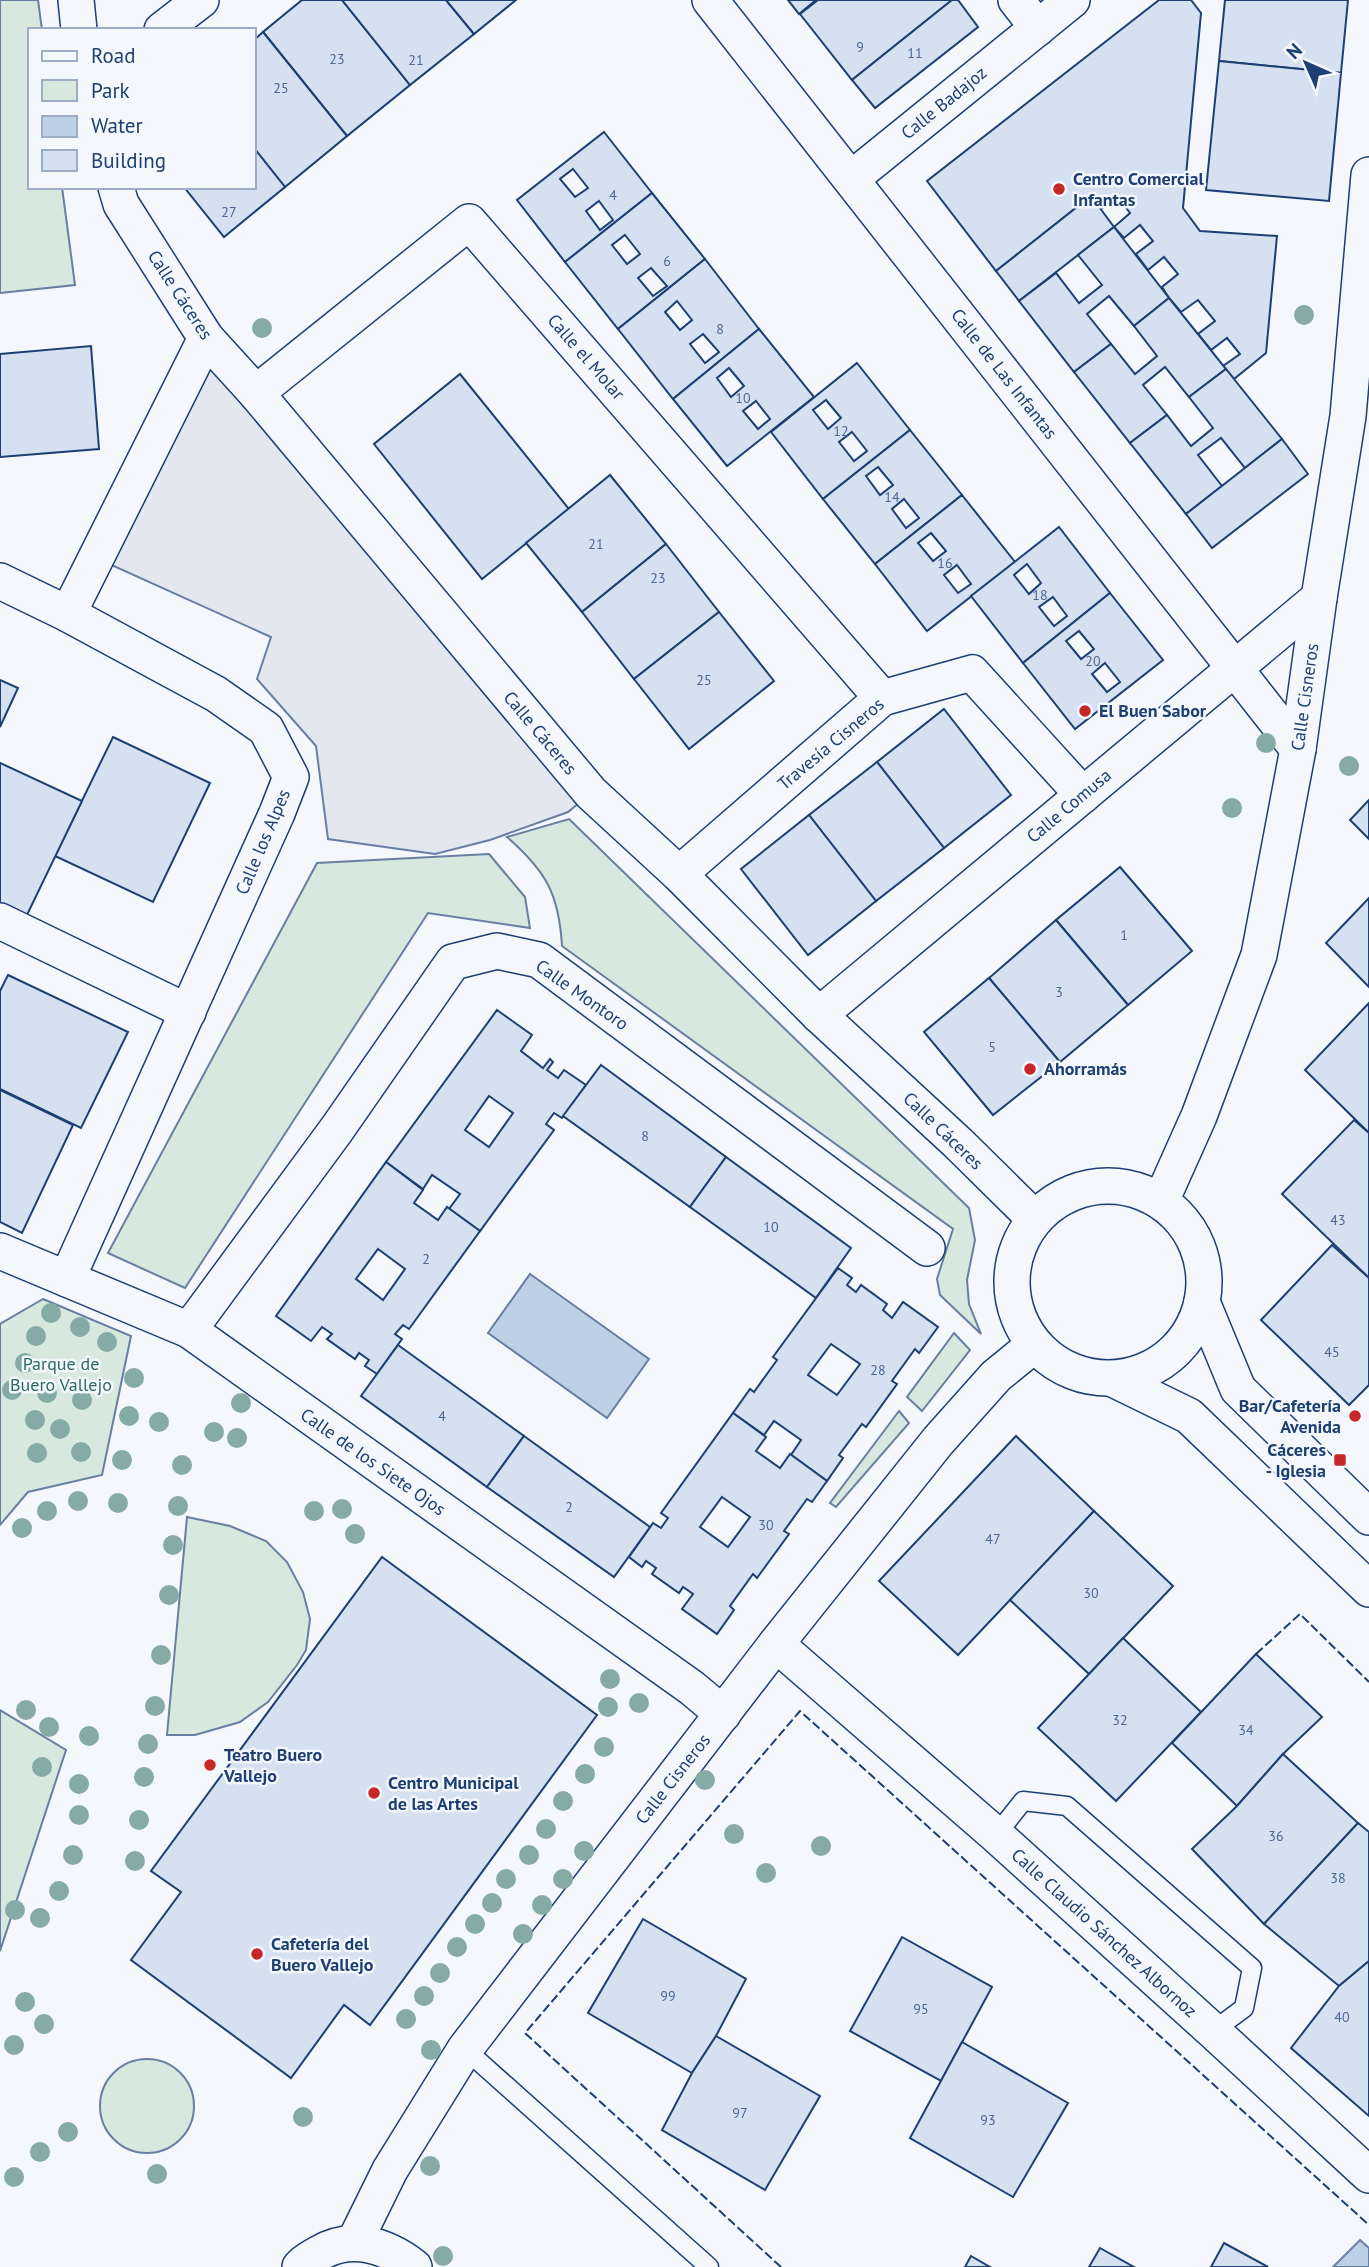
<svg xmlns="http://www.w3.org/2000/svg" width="1369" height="2267" font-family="'PT Sans',sans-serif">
<rect width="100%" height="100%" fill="#f4f7fb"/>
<g fill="#d7e8df" stroke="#687fa3" stroke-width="2">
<polygon points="0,0 38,0 42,30 30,30 30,187 62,187 75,285 0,293"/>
<path d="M569,819L969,1208L975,1240L967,1280L969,1304L981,1334L940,1295L937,1279L953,1229L562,946C559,894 546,871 507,837Z"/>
<polygon points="489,854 525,897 530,928 428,913 185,1288 108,1253 317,863"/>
<polygon points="43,1299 131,1336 102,1475 28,1492 0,1525 0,1324"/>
<polygon points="954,1333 970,1350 922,1411 907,1397"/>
<polygon points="899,1411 909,1423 836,1507 830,1503"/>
<polygon points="187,1517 230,1526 266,1541 287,1562 303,1592 310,1619 306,1650 297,1665 268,1702 240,1722 195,1735 167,1735"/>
<polygon points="0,1710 66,1750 0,1951"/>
<circle cx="147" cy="2106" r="47"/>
</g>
<polygon fill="#e3e8f0" stroke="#687fa3" stroke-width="2" points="206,338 591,793 568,812 490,840 435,854 328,839 316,746 257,679 271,637 96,558"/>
<g fill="#bed0e5" stroke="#687fa3" stroke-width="2">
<polygon points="530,1274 649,1359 607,1418 488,1333"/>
<polygon points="1360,2240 1369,2248 1369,2267 1333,2267"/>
</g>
<g fill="#d5e0f0" stroke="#1d3f73" stroke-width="2" fill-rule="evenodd">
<polygon points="302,0 342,0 410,85 347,136 263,32"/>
<polygon points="342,0 446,0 474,34 410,85"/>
<polygon points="446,0 516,0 474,34"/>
<polygon points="788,0 816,0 799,14"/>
<polygon points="818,0 952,0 852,80 800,14"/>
<polygon points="952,0 958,0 978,27 875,108 852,80"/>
<polygon points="1159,0 1191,0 1201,13 1183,208 1200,231 1277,236 1266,353 1234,379 1223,366 1240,354 1227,338 1211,350 1198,334 1215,321 1198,300 1181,312 1169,298 1162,287 1178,274 1164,257 1148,270 1136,254 1153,241 1140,225 1124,238 1114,227 1130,213 1117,196 1101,209 1091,196 996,271 927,181"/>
<polygon points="1225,0 1348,0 1341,73 1219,61"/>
<polygon points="263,32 347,136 285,187 254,148 254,40"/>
<polygon points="1219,61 1341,73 1329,201 1206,190"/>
<path d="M604,132L652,193L565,262L517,200ZM573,169L588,188L575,197L560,179ZM599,201L613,220L600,230L586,211Z"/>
<polygon points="254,148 285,187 224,237 184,187 254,187"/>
<path d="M652,193L705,259L618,329L565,262ZM625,235L640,254L627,264L612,245ZM651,268L667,286L653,296L638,278Z"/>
<polygon points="1091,196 1114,227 1019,301 996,271"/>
<polygon points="1114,227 1169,298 1134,326 1109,296 1087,314 1111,344 1074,372 1019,301 1056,273 1079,303 1102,285 1078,255"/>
<path d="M705,259L759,329L673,399L618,329ZM677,301L692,320L680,330L665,312ZM703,334L719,352L705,363L690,344Z"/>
<polygon points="1169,298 1226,369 1189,397 1165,367 1143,385 1167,415 1130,443 1074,372 1111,344 1135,374 1157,356 1134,326"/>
<path d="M759,329L814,397L727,466L673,399ZM729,368L744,386L731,397L717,378ZM756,401L770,419L758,429L743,411Z"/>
<polygon points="91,346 99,449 0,457 0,354"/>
<path d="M857,363L910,430L823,499L771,432ZM826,400L841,418L828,429L813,410ZM852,432L867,451L854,461L839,442Z"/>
<polygon points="1226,369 1282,439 1245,468 1221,438 1198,455 1222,486 1186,514 1130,443 1167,415 1191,446 1213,428 1189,397"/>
<polygon points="460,374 569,509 482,579 374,444"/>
<path d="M910,430L962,495L875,564L823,499ZM878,467L893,485L880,495L866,476ZM904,499L919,518L906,528L892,509Z"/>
<polygon points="1282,439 1308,474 1212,548 1186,514"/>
<polygon points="610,475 666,544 582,612 526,543"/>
<path d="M962,495L1015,562L927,631L875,564ZM931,533L946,551L933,561L918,543ZM957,565L971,584L958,593L944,575Z"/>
<path d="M1059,527L1110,593L1023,663L971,596ZM1027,564L1041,583L1029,594L1014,575ZM1053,597L1067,616L1054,626L1039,607Z"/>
<polygon points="666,544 719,612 634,679 582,612"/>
<path d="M1110,593L1163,660L1075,729L1023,663ZM1079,631L1094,649L1081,659L1066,641ZM1105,663L1120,682L1107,692L1092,674Z"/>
<polygon points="719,612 774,681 689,749 634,679"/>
<polygon points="0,680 18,688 0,727"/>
<polygon points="944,709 1011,795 944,848 877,762"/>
<polygon points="113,737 210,783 153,902 55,856"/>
<polygon points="877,762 944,848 876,901 809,815"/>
<polygon points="0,763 82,801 26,917 0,905"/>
<polygon points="1369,800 1369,839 1350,820"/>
<polygon points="809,815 876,901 808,955 741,869"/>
<polygon points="1120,867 1192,951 1128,1005 1056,920"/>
<polygon points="1369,898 1369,987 1326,943"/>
<polygon points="1056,920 1128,1005 1060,1062 989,978"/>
<polygon points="8,975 128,1032 81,1128 0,1089 0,991"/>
<polygon points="989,978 1060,1062 993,1115 924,1032"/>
<polygon points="1369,1003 1369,1133 1305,1070"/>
<path d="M497,1010L532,1035L521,1051L543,1068L550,1059L553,1062L547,1070L558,1078L564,1070L586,1085L562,1118L554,1113L546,1124L554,1130L480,1231L449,1209L460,1194L432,1175L423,1189L386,1162ZM489,1096L513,1113L489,1147L465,1130Z"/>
<polygon points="601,1065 726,1157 690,1207 563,1116"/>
<polygon points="0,1090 73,1125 22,1233 0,1222"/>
<polygon points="1354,1120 1369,1133 1369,1278 1282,1194"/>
<polygon points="726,1157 851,1248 816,1298 690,1207"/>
<path d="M386,1162L423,1190L414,1203L438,1220L447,1207L480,1231L409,1329L403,1325L395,1334L402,1339L377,1374L365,1366L369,1360L359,1353L355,1359L327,1339L332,1334L322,1327L311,1341L276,1316ZM378,1249L405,1269L383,1300L356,1279Z"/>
<polygon points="1332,1245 1369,1278 1369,1385 1349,1405 1261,1320"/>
<path d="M838,1268L852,1278L847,1285L856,1292L861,1285L887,1304L883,1310L892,1318L903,1302L938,1327L919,1353L915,1349L892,1381L897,1384L866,1427L862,1424L839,1455L843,1458L827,1481L791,1455L801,1440L774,1421L764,1435L733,1413L750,1389L754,1392L777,1360L773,1357ZM831,1344L860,1364L837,1395L808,1375Z"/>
<polygon points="398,1345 524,1436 487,1487 361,1396"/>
<path d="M733,1413L766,1437L756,1451L780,1468L790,1454L827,1481L812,1502L807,1499L784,1531L789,1534L757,1578L753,1574L730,1606L734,1610L717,1634L682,1609L693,1594L683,1587L679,1593L652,1574L656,1568L646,1561L642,1567L629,1557L653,1523L661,1528L668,1518L661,1513ZM722,1497L750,1517L728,1547L700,1527Z"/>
<polygon points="524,1436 650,1527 614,1577 487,1487"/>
<polygon points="1016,1436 1094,1511 958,1655 879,1581"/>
<polygon points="1094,1511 1173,1586 1089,1674 1010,1600"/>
<polygon points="382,1557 597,1715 370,2025 344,2005 291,2078 131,1960 181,1892 151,1871"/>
<polygon points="1123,1638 1201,1712 1116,1801 1038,1728"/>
<polygon points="1256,1654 1322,1717 1283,1754 1237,1806 1172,1743"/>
<polygon points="1283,1754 1358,1823 1264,1924 1192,1849 1237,1806"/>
<polygon points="1358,1823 1369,1832 1369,1961 1339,1986 1264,1924"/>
<polygon points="643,1919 746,1979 716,2036 692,2073 588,2013"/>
<polygon points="902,1937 992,1987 941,2081 850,2031"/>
<polygon points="1369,1961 1369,2116 1291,2048 1339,1986"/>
<polygon points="716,2036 820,2096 765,2190 662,2130 692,2073"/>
<polygon points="962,2042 1068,2103 1013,2197 910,2138"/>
<polygon points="1224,2243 1268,2267 1211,2267"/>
<polygon points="1100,2248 1134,2267 1089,2267"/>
<polygon points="971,2256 990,2267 965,2267"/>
</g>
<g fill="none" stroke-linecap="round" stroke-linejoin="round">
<defs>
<g id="lane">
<polyline points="996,1835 1023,1801 1067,1806 1252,1968 1244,2008 1213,2031"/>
<polyline points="465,2049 709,2267"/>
</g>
<g id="street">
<polyline points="76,0 79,30"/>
<polyline points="710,0 1298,749"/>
<polyline points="1016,0 1038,28"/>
<polyline points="162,30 201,0"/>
<polyline points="851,179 1072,0"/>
<polyline points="116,187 121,204 206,338 256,393 591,793 679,874 819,1015 958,1143 1034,1218"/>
<polyline points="256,393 469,222 882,698"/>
<polyline points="0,581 68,614 216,694 266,729 291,777 277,813 67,1279"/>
<polyline points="68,614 206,338"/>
<polyline points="679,874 882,698 972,673 1083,795"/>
<polyline points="0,921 188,1012"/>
<polyline points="819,1015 1319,598"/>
<circle cx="1108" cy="1282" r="96"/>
<polyline points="1161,1201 1199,1116 1259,955 1298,749 1319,598 1348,416 1369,175"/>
<polyline points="0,1251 189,1330 692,1688 723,1714"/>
<polyline points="1202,1302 1238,1389 1369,1517"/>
<polyline points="189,1330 337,1129 453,962 497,951 539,960 927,1248"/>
<polyline points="1113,1379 1189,1416 1369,1589"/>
<polyline points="776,1644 996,1835 1213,2031 1369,2175"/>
<polyline points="354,2243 390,2170 465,2049 776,1644 938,1441 996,1376 1034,1345"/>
<path d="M300,2267C305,2261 312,2258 318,2254C351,2234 386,2245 414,2267"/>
</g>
</defs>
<use href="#lane" stroke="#1d3f73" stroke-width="21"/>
<use href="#street" stroke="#1d3f73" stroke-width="38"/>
<use href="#lane" stroke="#f4f7fb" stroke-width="18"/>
<use href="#street" stroke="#f4f7fb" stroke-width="35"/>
<g stroke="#1d3f73" stroke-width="2" stroke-dasharray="9 3.5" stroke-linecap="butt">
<polyline points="1256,1654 1300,1614 1369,1682"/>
<polyline points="781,2267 525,2033 800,1711 1369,2225"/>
</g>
</g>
<g fill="#86aba6">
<circle cx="1304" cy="315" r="10"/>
<circle cx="262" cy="328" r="10"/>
<circle cx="1266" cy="743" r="10"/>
<circle cx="1349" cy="766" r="10"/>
<circle cx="1232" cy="808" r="10"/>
<circle cx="51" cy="1313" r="10"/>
<circle cx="80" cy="1327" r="10"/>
<circle cx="36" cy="1336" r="10"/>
<circle cx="107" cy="1342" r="10"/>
<circle cx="25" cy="1363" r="10"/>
<circle cx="134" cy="1378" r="10"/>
<circle cx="12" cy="1390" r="10"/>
<circle cx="47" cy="1393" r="10"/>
<circle cx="82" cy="1400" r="10"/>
<circle cx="241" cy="1403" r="10"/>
<circle cx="129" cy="1416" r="10"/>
<circle cx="35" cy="1420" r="10"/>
<circle cx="159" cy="1422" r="10"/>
<circle cx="60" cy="1429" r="10"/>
<circle cx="214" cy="1432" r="10"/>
<circle cx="237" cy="1438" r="10"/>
<circle cx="81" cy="1452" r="10"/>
<circle cx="37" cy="1453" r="10"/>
<circle cx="122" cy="1460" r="10"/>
<circle cx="182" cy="1465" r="10"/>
<circle cx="78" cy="1501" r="10"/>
<circle cx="118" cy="1503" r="10"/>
<circle cx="178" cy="1506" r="10"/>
<circle cx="342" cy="1509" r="10"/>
<circle cx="47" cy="1511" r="10"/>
<circle cx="314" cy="1511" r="10"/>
<circle cx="22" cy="1528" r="10"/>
<circle cx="355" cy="1534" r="10"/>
<circle cx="173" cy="1545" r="10"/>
<circle cx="169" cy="1595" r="10"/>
<circle cx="161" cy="1655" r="10"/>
<circle cx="610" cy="1679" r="10"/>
<circle cx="639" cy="1703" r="10"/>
<circle cx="155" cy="1706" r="10"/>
<circle cx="608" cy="1707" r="10"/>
<circle cx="26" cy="1710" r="10"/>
<circle cx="49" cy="1727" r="10"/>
<circle cx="89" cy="1736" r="10"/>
<circle cx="148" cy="1744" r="10"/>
<circle cx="604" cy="1747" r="10"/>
<circle cx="42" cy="1767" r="10"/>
<circle cx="585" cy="1774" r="10"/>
<circle cx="144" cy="1777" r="10"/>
<circle cx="705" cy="1780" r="10"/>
<circle cx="79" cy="1784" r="10"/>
<circle cx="563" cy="1801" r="10"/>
<circle cx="79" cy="1815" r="10"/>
<circle cx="139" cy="1820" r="10"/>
<circle cx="546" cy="1829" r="10"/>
<circle cx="734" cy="1834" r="10"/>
<circle cx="821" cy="1846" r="10"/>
<circle cx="584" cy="1851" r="10"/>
<circle cx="73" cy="1855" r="10"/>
<circle cx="529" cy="1855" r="10"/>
<circle cx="135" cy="1861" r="10"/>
<circle cx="766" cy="1873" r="10"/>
<circle cx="506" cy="1879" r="10"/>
<circle cx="563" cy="1879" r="10"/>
<circle cx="59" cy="1891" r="10"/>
<circle cx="492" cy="1903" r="10"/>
<circle cx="542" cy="1905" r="10"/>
<circle cx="15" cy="1910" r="10"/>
<circle cx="40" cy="1918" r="10"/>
<circle cx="475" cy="1924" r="10"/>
<circle cx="523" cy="1934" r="10"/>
<circle cx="457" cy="1947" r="10"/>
<circle cx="440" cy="1973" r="10"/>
<circle cx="424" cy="1996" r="10"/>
<circle cx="25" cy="2002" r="10"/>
<circle cx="406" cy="2019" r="10"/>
<circle cx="44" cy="2024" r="10"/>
<circle cx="14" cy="2045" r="10"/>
<circle cx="431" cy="2050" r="10"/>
<circle cx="303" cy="2117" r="10"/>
<circle cx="68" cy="2132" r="10"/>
<circle cx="40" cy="2152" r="10"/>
<circle cx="430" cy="2166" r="10"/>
<circle cx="157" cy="2174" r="10"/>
<circle cx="14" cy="2177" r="10"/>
<circle cx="443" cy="2256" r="10"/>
</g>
<g fill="#c62828" stroke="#f4f7fb" stroke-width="2.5">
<circle cx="1059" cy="189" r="7"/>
<circle cx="1085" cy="711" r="7"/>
<circle cx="1030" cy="1069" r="7"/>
<circle cx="1355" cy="1416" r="7"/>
<rect x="1333" y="1453" width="14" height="14" rx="3.5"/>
<circle cx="210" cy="1765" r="7"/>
<circle cx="374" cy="1793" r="7"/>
<circle cx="257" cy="1954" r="7"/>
</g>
<g text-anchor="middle" stroke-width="5" stroke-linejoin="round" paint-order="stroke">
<g font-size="14" fill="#4b6792">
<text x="860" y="52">9</text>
<text x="915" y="58">11</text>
<text x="337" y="64">23</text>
<text x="416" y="65">21</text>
<text x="281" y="93">25</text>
<text x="613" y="200">4</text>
<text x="229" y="217">27</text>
<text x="667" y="266">6</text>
<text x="720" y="334">8</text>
<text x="743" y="403">10</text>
<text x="841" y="436">12</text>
<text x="892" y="502">14</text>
<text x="596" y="549">21</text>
<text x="945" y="568">16</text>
<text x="658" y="583">23</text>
<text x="1040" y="600">18</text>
<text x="1093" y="666">20</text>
<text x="704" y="685">25</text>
<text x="1124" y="940">1</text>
<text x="1059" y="997">3</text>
<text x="992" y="1052">5</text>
<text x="645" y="1141">8</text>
<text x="1338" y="1225">43</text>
<text x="771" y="1232">10</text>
<text x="426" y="1264">2</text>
<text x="1332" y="1357">45</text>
<text x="878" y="1375">28</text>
<text x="442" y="1421">4</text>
<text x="569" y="1512">2</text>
<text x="766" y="1530">30</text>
<text x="993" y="1544">47</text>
<text x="1091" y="1598">30</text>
<text x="1120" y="1725">32</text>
<text x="1246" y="1735">34</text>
<text x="1276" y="1841">36</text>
<text x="1338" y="1883">38</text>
<text x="668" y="2001">99</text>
<text x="921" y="2014">95</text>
<text x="1342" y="2022">40</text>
<text x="740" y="2118">97</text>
<text x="988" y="2125">93</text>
</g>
<g font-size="18" fill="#1d3f73" stroke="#f4f7fb">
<text transform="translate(944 103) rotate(-39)" y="6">Calle Badajoz</text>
<text transform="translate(180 295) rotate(57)" y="6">Calle Cáceres</text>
<text transform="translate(586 357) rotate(49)" y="6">Calle el Molar</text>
<text transform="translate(1004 374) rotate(52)" y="6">Calle de Las Infantas</text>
<text transform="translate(1305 697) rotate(-82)" y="6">Calle Cisneros</text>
<text transform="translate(540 733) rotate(50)" y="6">Calle Cáceres</text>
<text transform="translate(831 744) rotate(-40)" y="6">Travesía Cisneros</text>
<text transform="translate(1069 806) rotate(-40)" y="6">Calle Comusa</text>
<text transform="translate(263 842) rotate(-67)" y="6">Calle los Alpes</text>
<text transform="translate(582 995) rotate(35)" y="6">Calle Montoro</text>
<text transform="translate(943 1131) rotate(44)" y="6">Calle Cáceres</text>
<text transform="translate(373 1462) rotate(35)" y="6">Calle de los Siete Ojos</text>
<text transform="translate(673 1779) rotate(-52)" y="6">Calle Cisneros</text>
<text transform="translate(1104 1933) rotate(42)" y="6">Calle Claudio Sánchez Albornoz</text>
</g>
<g font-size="18" font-weight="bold" fill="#1d3f73" stroke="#f4f7fb" text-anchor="start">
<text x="1073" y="185">Centro Comercial<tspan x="1073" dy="21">Infantas</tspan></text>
<text x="1099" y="717">El Buen Sabor</text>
<text x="1044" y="1075">Ahorramás</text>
<text x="1341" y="1412" text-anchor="end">Bar/Cafetería<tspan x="1341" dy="21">Avenida</tspan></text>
<text x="1326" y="1456" text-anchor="end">Cáceres<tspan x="1326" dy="21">- Iglesia</tspan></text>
<text x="224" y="1761">Teatro Buero<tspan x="224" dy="21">Vallejo</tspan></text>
<text x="388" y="1789">Centro Municipal<tspan x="388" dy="21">de las Artes</tspan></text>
<text x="271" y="1950">Cafetería del<tspan x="271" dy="21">Buero Vallejo</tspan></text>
</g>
<g font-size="18" fill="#2c6c60" stroke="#f4f7fb">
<text x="61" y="1370">Parque de<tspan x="61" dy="21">Buero Vallejo</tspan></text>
</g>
</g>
<rect x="28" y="28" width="228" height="161" fill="#f4f7fb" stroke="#9eadc5" stroke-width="2"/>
<rect x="42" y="51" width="35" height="10" fill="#f4f7fb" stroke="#9eadc5" stroke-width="2"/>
<text x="91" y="63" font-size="21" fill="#1d3f73">Road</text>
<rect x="42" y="80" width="35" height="21" fill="#d7e8df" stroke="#9eadc5" stroke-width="2"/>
<text x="91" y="98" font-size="21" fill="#1d3f73">Park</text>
<rect x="42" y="116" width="35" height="21" fill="#bed0e5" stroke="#9eadc5" stroke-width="2"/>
<text x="91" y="133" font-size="21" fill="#1d3f73">Water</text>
<rect x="42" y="150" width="35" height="21" fill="#d5e0f0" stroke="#9eadc5" stroke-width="2"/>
<text x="91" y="168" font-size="21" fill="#1d3f73">Building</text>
<g transform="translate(1306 63) rotate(315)" stroke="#f4f7fb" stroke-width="5" paint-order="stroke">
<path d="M0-5L12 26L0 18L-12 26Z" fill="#1d3f73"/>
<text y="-10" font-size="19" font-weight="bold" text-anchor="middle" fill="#1d3f73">N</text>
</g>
</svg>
